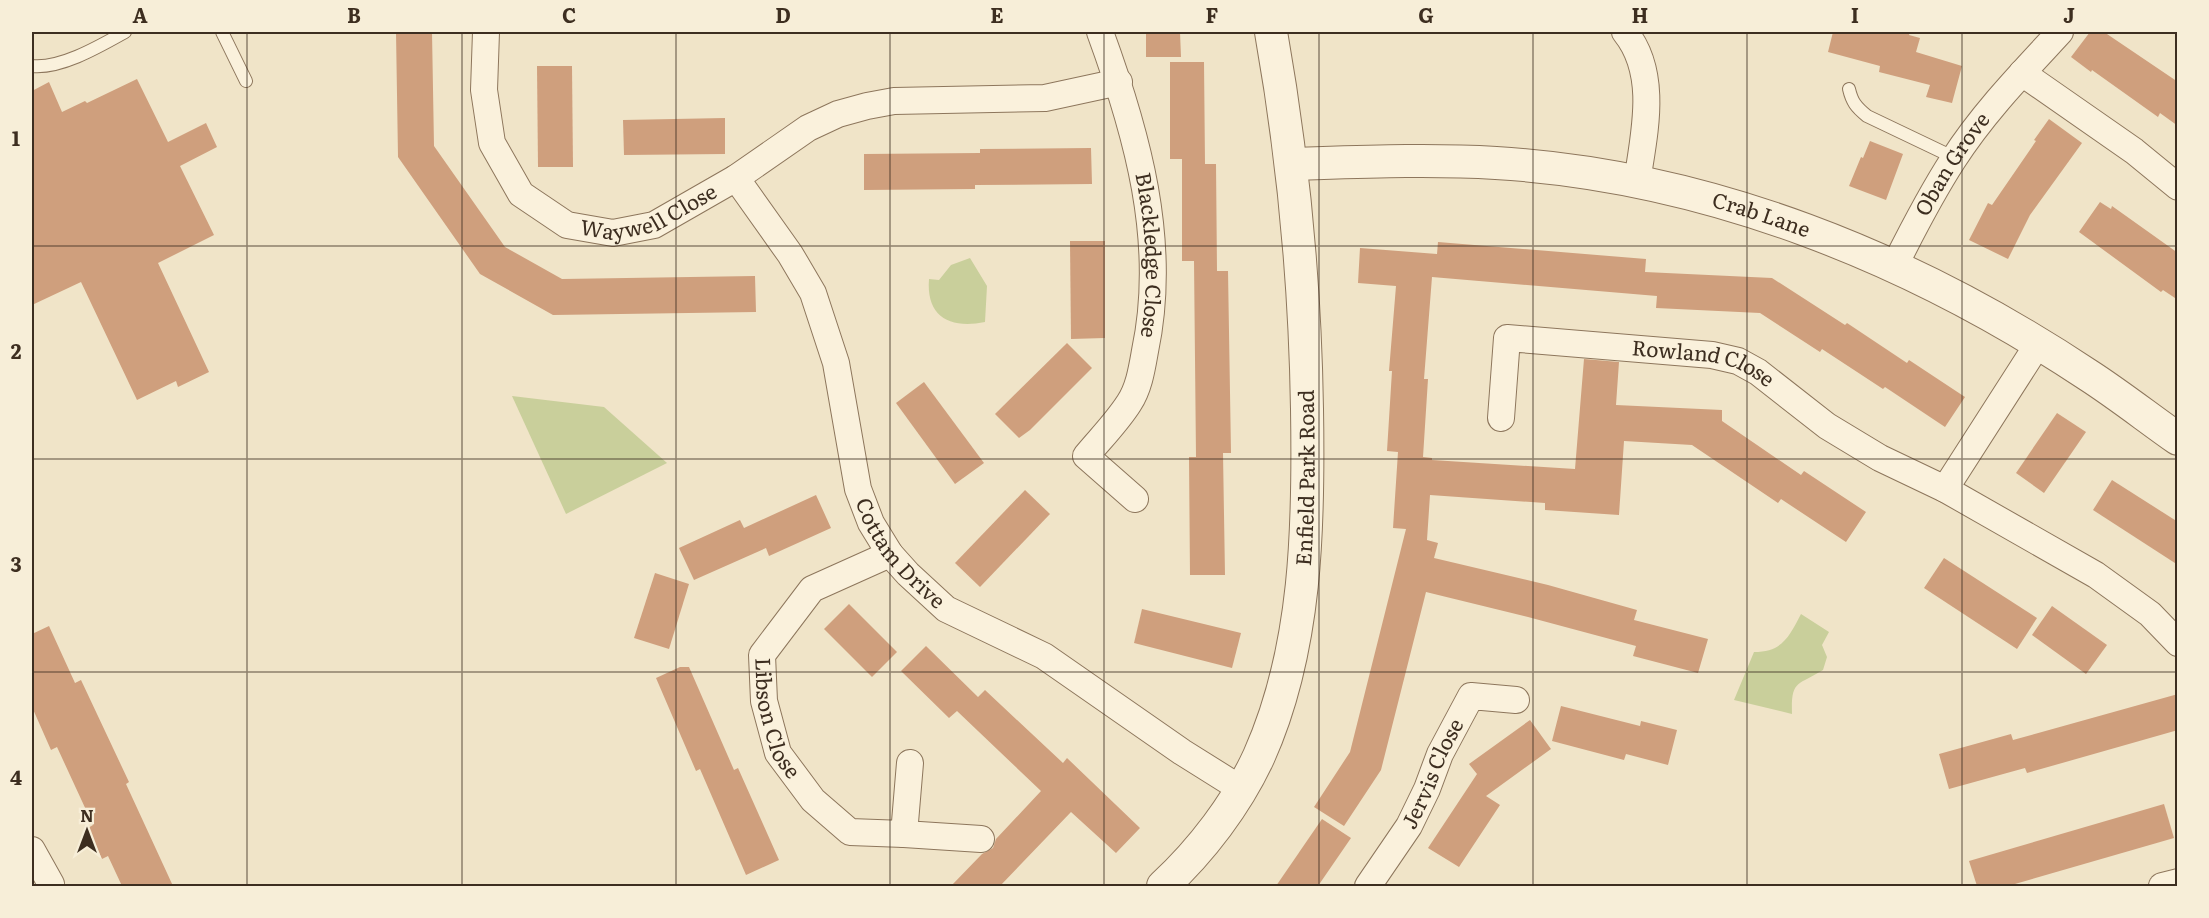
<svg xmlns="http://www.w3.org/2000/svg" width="2209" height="918" font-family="Literata,serif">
<rect width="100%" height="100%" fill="#f0e4c8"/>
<g fill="#c9cf9b">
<path d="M970,258L987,286L985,322C950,329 926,317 929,279L939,280L951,265Z"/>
<polygon points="512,396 604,407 667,463 566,514"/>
<path d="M1801,614L1829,632L1822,645L1827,657L1823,670C1797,686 1791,680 1792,714L1734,700L1754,652C1782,652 1789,637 1801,614Z"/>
</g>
<g fill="#cf9f7d">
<polygon points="396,32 432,32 434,146 505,247 562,279 755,276 756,312 553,315 480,274 398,157"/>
<polygon points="1146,32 1180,32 1181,57 1146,57"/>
<polygon points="1833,32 1910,32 1909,35 1920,38 1916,52 1962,66 1952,103 1926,97 1930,85 1879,72 1880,66 1828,52"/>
<polygon points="2090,32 2104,32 2178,82 2178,126 2160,113 2158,117 2092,70 2091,72 2071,57"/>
<polygon points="1170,62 1204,62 1205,164 1216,164 1217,271 1228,271 1231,453 1223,453 1225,575 1190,575 1189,457 1196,457 1194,261 1182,261 1182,159 1170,159"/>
<polygon points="537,66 572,66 573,167 538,167"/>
<polygon points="137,79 168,142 206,123 217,147 180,166 214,235 158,263 209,372 178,387 176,381 137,400 81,282 32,305 32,91 49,82 62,112 85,101 87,103"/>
<polygon points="725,118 725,154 624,155 623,120"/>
<polygon points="2049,119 2082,143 2030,215 2008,259 1969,240 1988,203 1992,205 2036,141 2034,140"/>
<polygon points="1870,141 1903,154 1886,200 1849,186 1861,157 1863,158"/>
<polygon points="1091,148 1092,184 975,185 975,189 864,190 864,154 980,153 980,149"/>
<polygon points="2100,202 2111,209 2112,206 2178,253 2178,300 2163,290 2161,292 2079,232"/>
<polygon points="1070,241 1105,241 1105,338 1071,339"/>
<polygon points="1438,242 1646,259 1645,272 1772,278 1845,325 1847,323 1907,363 1909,360 1965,397 1945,427 1885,387 1883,389 1822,349 1820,352 1760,313 1656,308 1657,296 1432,277 1424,379 1428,379 1423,457 1432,458 1432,460 1575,469 1584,359 1619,362 1616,405 1722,410 1722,421 1801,475 1804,471 1866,512 1846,542 1781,499 1778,503 1692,445 1624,441 1619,515 1545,510 1545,503 1430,495 1427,540 1438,543 1434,558 1548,585 1637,610 1634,620 1708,639 1698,673 1633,656 1636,646 1528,617 1426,592 1381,770 1344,826 1314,807 1350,752 1406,529 1393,528 1398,452 1387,451 1392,371 1389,371 1396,286 1358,283 1360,248 1437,254"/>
<polygon points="1067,343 1092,368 1030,430 1019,438 995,414"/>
<polygon points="924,382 984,463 955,484 896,403"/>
<polygon points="2057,413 2086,432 2044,493 2016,473"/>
<polygon points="2112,480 2178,522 2178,565 2093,510"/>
<polygon points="1025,490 1050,514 980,587 955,563"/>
<polygon points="816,495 831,528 769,556 766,548 694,580 679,548 740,520 744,528"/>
<polygon points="1944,558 2037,618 2017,649 1924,588"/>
<polygon points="655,573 689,584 669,649 634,638"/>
<polygon points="849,604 897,652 872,677 824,629"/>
<polygon points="2052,606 2107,645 2086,674 2032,635"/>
<polygon points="1142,609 1241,633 1232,668 1134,643"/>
<polygon points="49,626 75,683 81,680 129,782 126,784 173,886 122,886 108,856 102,859 88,828 93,825 57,747 51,750 32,707 32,634"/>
<polygon points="926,646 978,697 985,690 1063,763 1067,758 1140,828 1116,853 1071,812 1000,886 951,886 982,854 993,848 996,839 1041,791 957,711 949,718 901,671"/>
<polygon points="680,667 689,667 734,770 738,768 779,860 746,875 700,769 696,771 656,678"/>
<polygon points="2178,694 2178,730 2027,773 2025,768 1949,789 1939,754 2011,734 2013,740"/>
<polygon points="1561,706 1640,726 1641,721 1677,730 1668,765 1626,754 1624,760 1552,741"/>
<polygon points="1530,720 1551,749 1486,796 1500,805 1459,867 1428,848 1477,774 1469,764"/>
<polygon points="2164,804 2174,838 2008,886 1977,886 1969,861"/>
<polygon points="1322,819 1351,838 1318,886 1276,886"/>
</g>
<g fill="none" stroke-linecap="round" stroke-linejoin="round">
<defs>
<g id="service">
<polyline points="222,32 246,81"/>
<path d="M32,66C61,69 100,46 125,32"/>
<path d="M1849,89C1852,102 1856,107 1867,116L1955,158"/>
</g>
<g id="minor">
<path id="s1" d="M486,32L484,90L492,143L521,194L567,225L613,233L654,225L736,178L808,128L838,114L867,106L894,101L1045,98L1119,82"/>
<path id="s2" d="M1100,32C1137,133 1168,242 1145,351C1142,368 1139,388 1129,403C1117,422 1100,439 1086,456L1135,499"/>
<path d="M1625,32C1659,74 1644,134 1637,182"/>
<polyline points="2022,73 2134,151 2178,187"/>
<path id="s3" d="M736,178L790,254L813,293L836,363L858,489L871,523L890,554L908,574L946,609L1044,656L1182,752L1241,789"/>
<path id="s4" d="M1895,265C1913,229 1931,194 1953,160C1983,113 2023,72 2060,32"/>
<path id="s5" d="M1501,418L1507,338L1712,355L1738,361L1758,372L1827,426L1880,458L1945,489L2096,575L2150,614L2178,643"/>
<polyline points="1945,489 2038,344"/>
<path id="s6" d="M890,554L812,589L762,655L764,701L778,753L813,800L850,832L904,834"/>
<polyline points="910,763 904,834 981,839"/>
<polyline points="32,850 51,884"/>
<path id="s7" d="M1368,886L1409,826L1427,789L1440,754L1471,696L1516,700"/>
<polyline points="2162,886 2178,882"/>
</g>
<g id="tertiary">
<path id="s8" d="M1291,164C1359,162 1428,159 1496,163C1709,176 1912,258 2088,375C2119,395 2148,418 2178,439"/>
<path id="s9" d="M1163,886C1201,851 1237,804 1259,756C1307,649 1309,525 1307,409C1305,282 1293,156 1271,32"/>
</g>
</defs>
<use href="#service" stroke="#8d765c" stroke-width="14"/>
<use href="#minor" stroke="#8d765c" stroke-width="28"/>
<use href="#tertiary" stroke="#8d765c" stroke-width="34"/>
<use href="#service" stroke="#faf1dc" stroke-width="12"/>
<use href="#minor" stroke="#faf1dc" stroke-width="26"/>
<use href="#tertiary" stroke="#faf1dc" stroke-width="32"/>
</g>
<path fill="none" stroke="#3d2e20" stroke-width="1.5" stroke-opacity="0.55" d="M247,32V886M462,32V886M676,32V886M890,32V886M1104,32V886M1319,32V886M1533,32V886M1747,32V886M1962,32V886M32,246H2178M32,459H2178M32,672H2178"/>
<g text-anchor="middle" stroke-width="4.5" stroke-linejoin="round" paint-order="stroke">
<g font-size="21" fill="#3d2e20" stroke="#f7eed8">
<text dy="7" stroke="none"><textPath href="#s4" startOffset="116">Oban Grove</textPath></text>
<text dy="7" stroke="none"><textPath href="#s1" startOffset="312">Waywell Close</textPath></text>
<text dy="7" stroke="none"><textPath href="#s8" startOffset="476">Crab Lane</textPath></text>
<text dy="7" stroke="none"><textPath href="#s2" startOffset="230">Blackledge Close</textPath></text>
<text dy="7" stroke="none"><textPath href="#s5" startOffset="279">Rowland Close</textPath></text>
<text dy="7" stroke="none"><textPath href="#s9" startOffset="447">Enfield Park Road</textPath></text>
<text dy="7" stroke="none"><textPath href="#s3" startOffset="418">Cottam Drive</textPath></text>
<text dy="7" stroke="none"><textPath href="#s6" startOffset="234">Libson Close</textPath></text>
<text dy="7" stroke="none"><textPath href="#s7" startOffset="130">Jervis Close</textPath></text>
</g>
</g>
<rect width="2209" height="918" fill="none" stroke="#f7eed8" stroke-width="66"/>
<g transform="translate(87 831)" stroke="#f7eed8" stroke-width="4.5" paint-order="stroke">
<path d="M0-4.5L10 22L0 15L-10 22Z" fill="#3d2e20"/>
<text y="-9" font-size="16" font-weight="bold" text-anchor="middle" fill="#3d2e20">N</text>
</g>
<rect x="33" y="33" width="2143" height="852" fill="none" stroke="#3d2e20" stroke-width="2"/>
<g font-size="20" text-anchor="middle" font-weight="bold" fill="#3d2e20">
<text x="140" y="23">A</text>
<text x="354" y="23">B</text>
<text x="569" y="23">C</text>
<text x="783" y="23">D</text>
<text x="997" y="23">E</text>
<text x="1212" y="23">F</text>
<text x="1426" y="23">G</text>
<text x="1640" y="23">H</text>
<text x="1855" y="23">I</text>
<text x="2069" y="23">J</text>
<text x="16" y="146">1</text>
<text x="16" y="359">2</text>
<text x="16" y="572">3</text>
<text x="16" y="785">4</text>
</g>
</svg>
